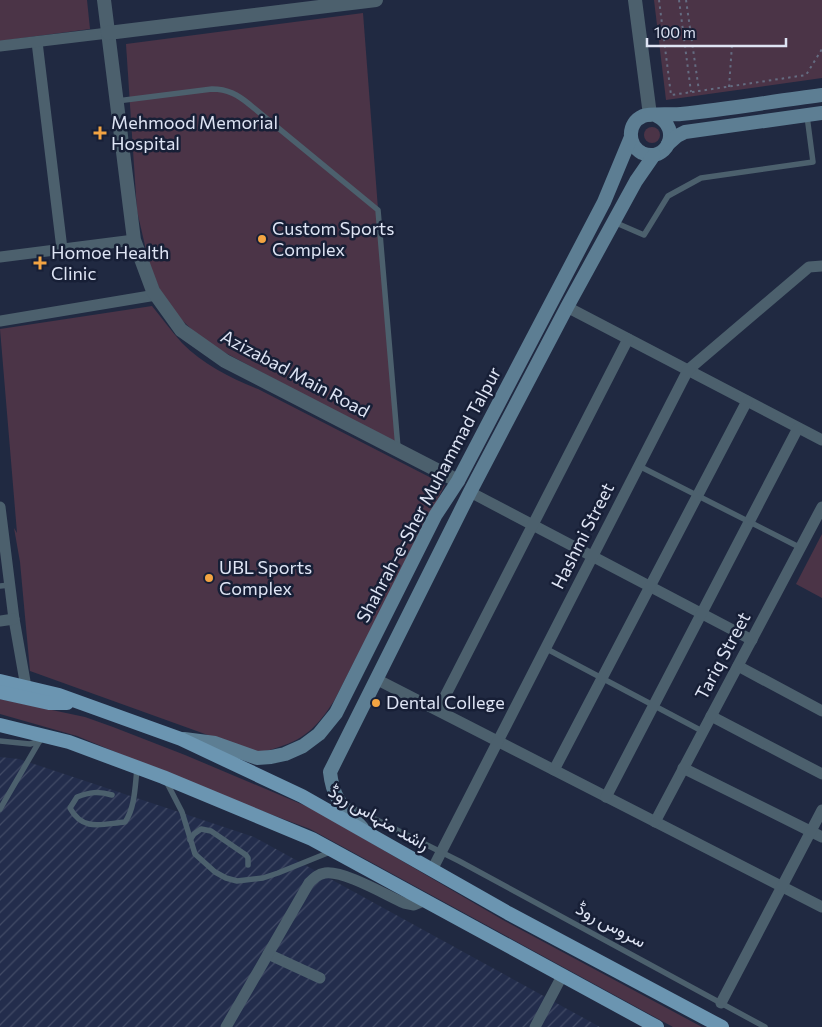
<svg xmlns="http://www.w3.org/2000/svg" width="822" height="1027" font-family="Commissioner,Vazirmatn,sans-serif">
<defs>
<pattern id="industrial-furrows" width="10" height="10" patternUnits="userSpaceOnUse" patternTransform="scale(1.25)"><rect width="10" height="10" fill="#232d4c"/><path d="M-1 1l2-2M0 10L10 0M9 11l2-2" fill="none" stroke="#424b66"/></pattern>
</defs>
<rect width="100%" height="100%" fill="#202941"/>
<polygon fill="url(#industrial-furrows)" points="0,757 19,759 254,837 600,1027 0,1027"/>
<g fill="#4b3447">
<polygon points="0,0 87,0 90,29 0,41"/>
<polygon points="654,0 822,0 822,78 666,100"/>
<polygon points="363,13 396,444 205,342 167,306 150,267 137,211 126,44"/>
<circle cx="652" cy="135" r="8"/>
<path d="M152,306C162,318 171,331 182,343C203,364 230,378 258,389L445,485L334,701C318,725 307,738 279,747C272,749 263,753 256,751C247,750 238,745 230,743L30,671L20,562L14,528L17,533L0,329Z"/>
<polygon points="822,534 822,598 796,584"/>
<polygon points="0,699 85,717 113,727 185,755 313,809 503,920 702,1027 673,1027 310,829 214,793 77,736 0,714"/>
</g>
<g fill="none" stroke-linecap="round" stroke-linejoin="round">
<g stroke="#646c81" stroke-width="2" stroke-dasharray="2.5 4" stroke-linecap="butt">
<polyline points="659,0 671,95 699,91"/>
<polyline points="679,0 691,92"/>
<polyline points="686,0 699,91 806,75 822,49"/>
<polyline points="663,33 683,30"/>
<polyline points="664,39 683,36"/>
<polyline points="729,87 732,45"/>
</g>
<g stroke="#4c606d" stroke-width="5.5">
<path d="M117,101L212,89C228,89 238,95 249,104L378,210L398,448"/>
<polyline points="614,222 644,235 668,196 701,178 813,162 807,116"/>
<polyline points="639,466 801,548"/>
<polyline points="0,586 10,585"/>
<polyline points="545,648 702,731"/>
<polyline points="0,741 30,744 40,741"/>
<polyline points="166,781 182,812 195,854 215,872 226,878 237,881 263,878 278,873 330,852"/>
<path d="M112,795C98,791 90,792 77,797L70,808C83,832 102,824 125,822C135,808 135,786 137,769"/>
<polyline points="347,805 459,861 765,1027"/>
<polyline points="0,809 39,742"/>
<polyline points="190,840 194,834 201,829 211,831 246,855 248,858 248,865"/>
</g>
<g stroke="#4c606d" stroke-width="11">
<polyline points="37,42 62,249"/>
<polyline points="0,46 108,33"/>
<polyline points="0,257 134,240"/>
<polyline points="567,307 822,440"/>
<polyline points="0,321 156,295"/>
<polyline points="470,492 752,640"/>
<polyline points="0,507 14,619 26,687"/>
<polyline points="0,621 14,619"/>
<polyline points="738,666 822,711"/>
<polyline points="376,679 822,907"/>
<polyline points="438,710 628,339"/>
<polyline points="711,716 822,774"/>
<polyline points="683,768 822,837"/>
<polyline points="554,770 747,401"/>
<polyline points="606,797 798,428"/>
<polyline points="655,822 822,507"/>
<polyline points="432,870 688,370 809,267 822,266"/>
<polyline points="268,954 320,978"/>
<polyline points="721,1003 822,810"/>
<path d="M226,1027L309,883C314,878 318,874 325,873C343,870 386,895 404,903L414,905L426,900"/>
<polyline points="535,1027 562,976"/>
</g>
<g stroke="#4c606d" stroke-width="14">
<polyline points="104,0 134,240 153,291 181,330 225,361 458,481"/>
<polyline points="635,0 650,115"/>
<polyline points="108,33 376,0"/>
</g>
<g stroke="#5d7e93" stroke-width="14">
<path d="M657,116C683,129 666,164 642,153C627,145 627,123 643,116C650,113 672,115 681,114C728,109 775,101 822,95"/>
<polyline points="668,144 677,136 685,132 822,113"/>
<polyline points="184,739 215,743 257,758 271,757 285,754 303,746 319,734 336,713 435,516 458,481 604,202 631,137"/>
<path d="M362,828C344,808 333,800 330,772L470,492L567,307L636,181L654,155"/>
</g>
<g stroke="#6b95b1" stroke-width="14">
<polyline points="0,681 59,695 181,739 302,796 508,913 722,1027"/>
<polyline points="0,692 49,703 67,703"/>
<polyline points="0,725 69,742 163,777 312,839 657,1027"/>
</g>
</g>
<g fill="#f3a442" stroke="#171f36" stroke-width="2">
<path d="M97.5 125.5h5v5h5v5h-5v5h-5v-5h-5v-5h5z"/>
<circle cx="262" cy="239" r="5"/>
<path d="M37.5 255.5h5v5h5v5h-5v5h-5v-5h-5v-5h5z"/>
<circle cx="209" cy="578" r="5"/>
<circle cx="376" cy="703" r="5"/>
</g>
<g text-anchor="middle" stroke-width="5" stroke-linejoin="round" paint-order="stroke">
<g font-size="18" fill="#dee4f4" stroke="#171f36" text-anchor="start">
<text x="111" y="129">Mehmood Memorial<tspan x="111" dy="21">Hospital</tspan></text>
<text x="272" y="235">Custom Sports<tspan x="272" dy="21">Complex</tspan></text>
<text x="51" y="259">Homoe Health<tspan x="51" dy="21">Clinic</tspan></text>
<text x="219" y="574">UBL Sports<tspan x="219" dy="21">Complex</tspan></text>
<text x="386" y="709">Dental College</text>
</g>
<g font-size="18" fill="#dee4f4" stroke="#171f36">
<text transform="translate(295 374) rotate(28)" y="6">Azizabad Main Road</text>
<text transform="translate(429 495) rotate(-62)" y="6">Shahrah-e-Sher Muhammad Talpur</text>
<text transform="translate(583 536) rotate(-63)" y="6">Hashmi Street</text>
<text transform="translate(723 656) rotate(-62)" y="6">Tariq Street</text>
<text transform="translate(379 818) rotate(30)" y="6">راشد منہاس روڈ</text>
<text transform="translate(611 925) rotate(28)" y="6">سروس روڈ</text>
</g>
</g>
<path d="M647 38v8h139v-8" fill="none" stroke="#dee4f4" stroke-width="2.5"/>
<text x="654" y="38" font-size="15" fill="#dee4f4" stroke="#171f36" stroke-width="4" paint-order="stroke">100 m</text>
</svg>
